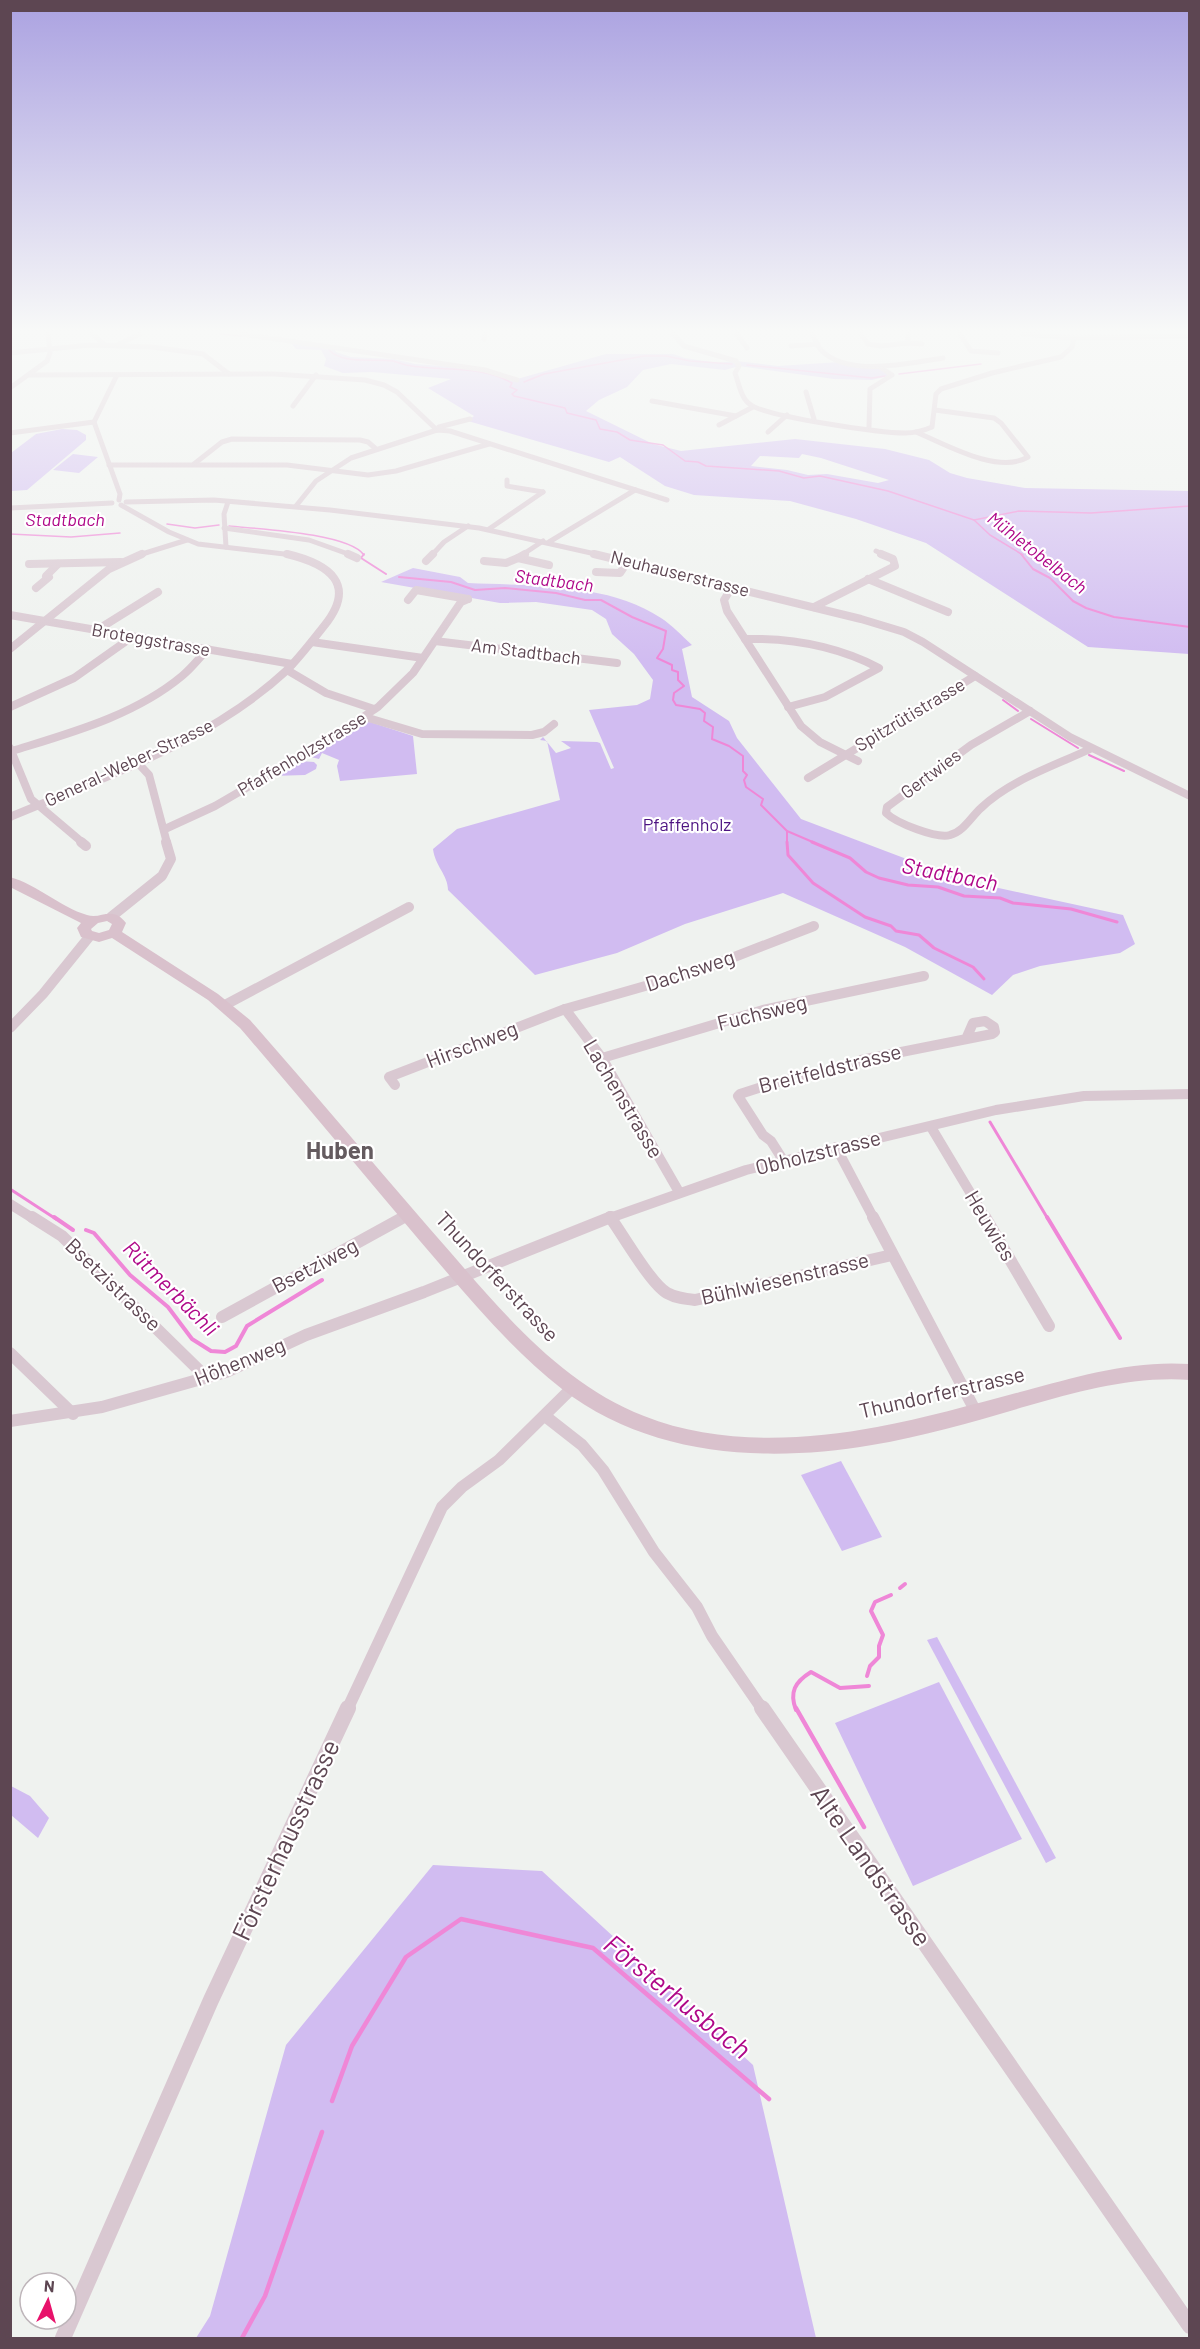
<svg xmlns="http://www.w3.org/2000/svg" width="1200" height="2349" font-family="Barlow,sans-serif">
<rect width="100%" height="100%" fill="#eff2ef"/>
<g fill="#d1bcf1" fill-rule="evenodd">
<path d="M290,342L333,347L336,352L351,357L394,359L415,364L468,368L517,379L606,354H673L685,358L717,363L736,361L778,366L840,362L880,367L892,375L872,380L834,379L739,366L725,370L671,364L643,370L627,387L599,400L586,411L653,444L681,451L795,439L885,449L929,460L950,473L967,478L1025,488L1189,491V654L1088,647L926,543L856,519L790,501L694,495L665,486L620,457L609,462L468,421L474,416L428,388L451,379L372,372L343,373L324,366L326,359L321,350L296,349ZM802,454L821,458L889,480L878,483L827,474L808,475L787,470L751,466L760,456L799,458Z"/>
<polygon points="62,429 77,430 86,435 86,440 27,490 11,491 11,453 36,434"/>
<polygon points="73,454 98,457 79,473 53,470"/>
<path d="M413,568L460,577L468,583C530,586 607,582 661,618C672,625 682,636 692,645L682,649L692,697L729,721L737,738L801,819L962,880L1123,915L1135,944L1120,953L1040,966L1013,975L992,995L905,947L783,893L685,924L617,953L535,975L448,890C448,875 435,866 433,849L457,829L560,800L547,741L540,740L543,737L556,753L571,748L561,741L597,742L600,743L611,769L614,768L589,710L637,705L650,699L653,680L634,654L612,634L606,619L592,610L536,602L500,603L381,582Z"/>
<polygon points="370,722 413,736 417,774 340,781 337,766 339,760 322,753 319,759 307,756 361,723"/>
<polygon points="300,761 314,762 317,765 316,769 305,775 272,776"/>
<polygon points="841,1461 882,1537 842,1551 801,1475"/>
<polygon points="937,1637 1056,1858 1046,1863 927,1640"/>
<polygon points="939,1682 1022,1839 913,1886 835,1723"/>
<polygon points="11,1786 30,1796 49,1818 38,1838 11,1815"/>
<polygon points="433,1865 542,1871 753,2065 816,2338 196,2338 210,2316 286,2045"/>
</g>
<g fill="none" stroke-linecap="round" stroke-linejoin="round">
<g stroke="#ef87d7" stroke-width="1.5">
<polyline points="220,334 242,336"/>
<path d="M329,350C344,365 373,358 393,361C397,362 402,364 406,365C441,372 480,364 512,383L510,387L517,390L512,394L514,396L565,408L567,413L596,420L600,429L617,432L630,440L663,445L685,461L698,462L706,466L779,471L804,478L820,476L888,491L974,520L990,535L1023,555"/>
<polyline points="747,365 872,378 885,376"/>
<polyline points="899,374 981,364"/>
<polyline points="524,382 544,374 644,356 666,356 690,361 732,364"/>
<polyline points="974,520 1019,511 1091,513 1190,506"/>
<polyline points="167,524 195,528 219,525"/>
<path d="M229,526C258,529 348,533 364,555"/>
<polyline points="10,534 71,537 120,533"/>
</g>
<g stroke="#ef87d7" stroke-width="2">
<polyline points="364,554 361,558 386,574"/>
<polyline points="1021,554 1033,569 1050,578 1073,601 1086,608 1114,617 1190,627"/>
<polyline points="399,577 451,582 475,590 505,588 556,593 585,600 601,600 632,617 666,631 663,649 657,658 672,665 672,670 678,672 678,680 684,686 674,693 673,700 676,705 700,709 705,713 704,721 713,727 712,739 729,746 743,756 743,771 747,775 744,780 746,787 763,799 761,805 787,831 787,843"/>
<polyline points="1003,700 1018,711"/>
<polyline points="1031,719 1078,748"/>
<polyline points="1089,755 1124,771"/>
<polyline points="787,831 815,843"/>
</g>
<g stroke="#ef87d7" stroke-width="3">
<polyline points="787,842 788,855 813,883 865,917 891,926 896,931 919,935 934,948 973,967 984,979"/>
<polyline points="812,842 850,858 866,872 879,878 908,885 938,887 964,896 1000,898 1013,903 1071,909 1117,922"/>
<polyline points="990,1122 1048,1219"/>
<polyline points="10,1189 56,1219"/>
</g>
<g stroke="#ef87d7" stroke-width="4">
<polyline points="54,1217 73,1230"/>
<polyline points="1047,1217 1120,1338"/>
<polyline points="86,1230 94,1233 130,1275 168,1307 192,1339 211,1351 225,1352 236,1346 247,1326 322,1280"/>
<polyline points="900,1588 905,1584"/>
<polyline points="867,1676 870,1666 879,1657 879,1646 883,1635 871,1611 875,1602 891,1595"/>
<path d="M796,1710C789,1692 795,1682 811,1672L840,1688L869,1686"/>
</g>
<g stroke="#ef87d7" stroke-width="4.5">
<polyline points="796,1708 864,1827"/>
<polyline points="332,2101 352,2046 406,1957 461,1919 593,1948 769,2099"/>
<polyline points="242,2338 265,2296 322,2132"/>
</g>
<g stroke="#d9c8d1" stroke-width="5">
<polyline points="92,334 105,345"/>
<polyline points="242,334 485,370 517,380"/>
<path d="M673,334L684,346L736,361L739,366L735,373C739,384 741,399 751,405C769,417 881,433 905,433C915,433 923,431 932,427L936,394L941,389L992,373L1061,357L1072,347L1074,338"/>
<polyline points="737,334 747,348"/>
<path d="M812,334C815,339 817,346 821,350C848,378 909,363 943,358"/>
<polyline points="861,334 868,344 881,346 908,343 908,334"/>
<polyline points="960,334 971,351 998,353"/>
<polyline points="1023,334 1074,338 1190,336"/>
<polyline points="484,339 485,334"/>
<polyline points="908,343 922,344"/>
<polyline points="117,345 140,334"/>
<polyline points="791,346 818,344"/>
<polyline points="10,353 90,345 152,347 203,354 229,374"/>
<polyline points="29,375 274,374 365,380 384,385 397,392 437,430"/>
<polyline points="117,375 94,422 120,494 119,500"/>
<polyline points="10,388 47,361 50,353 48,334"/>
<polyline points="806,392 814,419"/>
<polyline points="652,401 736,416 753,407"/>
<polyline points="293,406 316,375"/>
<polyline points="719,425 736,416"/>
<polyline points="439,427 470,419"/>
<polyline points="869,427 870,389 892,375 880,367"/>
<polyline points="768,432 787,415"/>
<path d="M916,432C945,444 998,475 1028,457L1001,423L994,418L935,410"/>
<polyline points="10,433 94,422"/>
<polyline points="194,464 222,442 232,439 360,440 368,442 375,448"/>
<polyline points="109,465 287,465 368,475 396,471 489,444"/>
<polyline points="507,480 507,486 543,492"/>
<polyline points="126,502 214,500 330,510 479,528 600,555"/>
<polyline points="121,505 169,532 198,544 293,555"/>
<polyline points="296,506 316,481 351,458 437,430 450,431 667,500"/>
<polyline points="10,508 112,503"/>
<polyline points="224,528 309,540 351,555"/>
<polyline points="489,529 543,492"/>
<polyline points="549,542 635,490"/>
<polyline points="226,547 224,514 228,502"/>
<polyline points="876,551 885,555"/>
<polyline points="139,555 187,540"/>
<polyline points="432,555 444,542 468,526"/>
<polyline points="522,555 543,541"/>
</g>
<g stroke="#d9c8d1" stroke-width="8">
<polyline points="348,554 357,558"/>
<polyline points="525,554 518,558 549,565"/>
<polyline points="594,554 861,619 904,632 923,642 1070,737 1190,796"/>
<polyline points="426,561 433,554"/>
<polyline points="484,561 506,563 518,558"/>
<polyline points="29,564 121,562"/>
<polyline points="596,572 620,573 628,561"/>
<polyline points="868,579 948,612"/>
<polyline points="732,587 724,600 727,611 801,726 820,742 858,761"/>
<polyline points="36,588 49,577 46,576 58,564"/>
<polyline points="408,600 416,590 468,599"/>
<polyline points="814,607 895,566 893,559 881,554"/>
<polyline points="10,615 292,664"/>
<polyline points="97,630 158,592"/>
<path d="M745,639C792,638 837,646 879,668L825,697L788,707"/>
<polyline points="435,641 617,663"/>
<polyline points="312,642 423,658"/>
<polyline points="10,649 109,569 142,554"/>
<polyline points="287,670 326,693 374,709"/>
<polyline points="10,707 74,678 132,637"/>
<path d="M1030,711L971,745L887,807L886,813C896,823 937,839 950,835C963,832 971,817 981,808C1010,780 1054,766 1090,749"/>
<polyline points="365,717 422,734 532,735 544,732 554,724"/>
<polyline points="10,748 31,799 83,843"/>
<path d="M12,751C70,733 134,716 182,676C192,668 199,658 208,649"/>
<polyline points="137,762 149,775 167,843"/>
<polyline points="808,778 975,676"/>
<path d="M10,817C105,777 209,742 286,671C300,657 312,641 324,626C358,584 329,564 287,554"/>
<polyline points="165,829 215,806 330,739 378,707 413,673 461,602 468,599"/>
</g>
<g stroke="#d9c8d1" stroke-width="10">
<polyline points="81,842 86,846"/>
<polyline points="111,917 162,876 171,859 166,842"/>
<polyline points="225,1005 409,907"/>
<polyline points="565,1009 602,1058 679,1192"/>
<polyline points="10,1028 43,994 89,937"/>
<polyline points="602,1058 763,1010 924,976"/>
<polyline points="395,1085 389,1077 565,1009 701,970 814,926"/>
<polyline points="931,1127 986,1219"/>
<polyline points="836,1147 874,1219"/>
<polyline points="783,1160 771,1141 763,1135 738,1096 740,1094 774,1083 852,1065 861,1060 992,1034 995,1032 994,1027 985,1021 973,1023 966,1039"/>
<polyline points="10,1204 34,1219"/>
<polyline points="610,1217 611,1219"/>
<polyline points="401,1219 408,1215"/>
<polyline points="607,1219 746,1170 996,1110 1084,1096 1190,1094"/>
</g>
<g stroke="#d9c8d1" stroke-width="12">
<polyline points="32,1217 62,1236 207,1378"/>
<path d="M610,1217C623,1235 651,1284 667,1293C676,1298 685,1299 695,1300L892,1255"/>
<polyline points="873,1217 976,1412"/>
<polyline points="985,1217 1049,1326"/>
<polyline points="222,1317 404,1217"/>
<polyline points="10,1353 73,1414"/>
<polyline points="545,1416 582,1445 603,1470 654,1552 697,1607 712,1636 763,1710"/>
<polyline points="10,1421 102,1407 226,1372 306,1335 424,1292 611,1217"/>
<polyline points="347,1710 442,1507 462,1487 499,1460 573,1387"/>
</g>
<g stroke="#d9c8d1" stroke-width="16">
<polyline points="762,1708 1190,2326"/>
<polyline points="63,2338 211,2000 348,1708"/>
</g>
<path fill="#d9c1cc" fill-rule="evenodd" d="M10,877C38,885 60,907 87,915C101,920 112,905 126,923L122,932L218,994L250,1020C311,1089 370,1160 430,1229C492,1299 554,1381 644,1416C716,1445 802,1441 877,1427C926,1418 975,1404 1024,1391C1079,1376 1132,1360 1190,1364V1380C1133,1376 1081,1391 1027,1406C976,1421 925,1436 872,1445C766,1463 650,1457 562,1389C508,1347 465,1293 420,1241C360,1170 300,1098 240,1028L208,1000L112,938L99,942L81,937L77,928L81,923L10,887ZM107,921L112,924L109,930L99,933L92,931L91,929L98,923Z"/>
</g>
<linearGradient id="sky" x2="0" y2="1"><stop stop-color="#aba2e1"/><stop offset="0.5" stop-color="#f8f9f8"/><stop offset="1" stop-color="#f8f9f8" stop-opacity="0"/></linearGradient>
<rect width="1200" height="662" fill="url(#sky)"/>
<g text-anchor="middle" stroke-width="4.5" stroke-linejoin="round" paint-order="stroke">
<g font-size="18" font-style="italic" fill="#af0788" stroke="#fff">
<text x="65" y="526">Stadtbach</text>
<text transform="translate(1037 553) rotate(38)" y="6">Mühletobelbach</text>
<text transform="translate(554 581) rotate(7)" y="6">Stadtbach</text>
</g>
<g font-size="18" fill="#5d4652" stroke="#fff">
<text transform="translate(680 574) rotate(14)" y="6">Neuhauserstrasse</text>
<text transform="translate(151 640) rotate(10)" y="6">Broteggstrasse</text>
<text transform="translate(526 652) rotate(7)" y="6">Am Stadtbach</text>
<text transform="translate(910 715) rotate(-31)" y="6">Spitzrütistrasse</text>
<text transform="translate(302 754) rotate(-31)" y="6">Pfaffenholzstrasse</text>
<text transform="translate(129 763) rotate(-25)" y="6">General-Weber-Strasse</text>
<text transform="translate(931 774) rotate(-37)" y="6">Gertwies</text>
</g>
<g font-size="18" fill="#4d1482" stroke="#fff">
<text x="687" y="831">Pfaffenholz</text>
</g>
<g font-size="21" fill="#5d4652" stroke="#fff">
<text transform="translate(690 971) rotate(-18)" y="7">Dachsweg</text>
<text transform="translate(762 1013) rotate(-14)" y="7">Fuchsweg</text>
<text transform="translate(472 1045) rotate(-21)" y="7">Hirschweg</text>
<text transform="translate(830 1069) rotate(-14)" y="7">Breitfeldstrasse</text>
<text transform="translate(623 1099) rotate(59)" y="7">Lachenstrasse</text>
<text transform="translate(818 1153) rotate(-14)" y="7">Obholzstrasse</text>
<text transform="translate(990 1226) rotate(59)" y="7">Heuwies</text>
<text transform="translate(315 1266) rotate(-28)" y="7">Bsetziweg</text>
<text transform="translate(497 1277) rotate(47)" y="7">Thundorferstrasse</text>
<text transform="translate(785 1279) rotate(-13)" y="7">Bühlwiesenstrasse</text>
<text transform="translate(113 1285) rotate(44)" y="7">Bsetzistrasse</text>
<text transform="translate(240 1362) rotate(-22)" y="7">Höhenweg</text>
<text transform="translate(942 1393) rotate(-13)" y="7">Thundorferstrasse</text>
</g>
<g font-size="22" font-style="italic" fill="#af0788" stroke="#fff">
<text transform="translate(950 874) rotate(11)" y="8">Stadtbach</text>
<text transform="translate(171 1288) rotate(45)" y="8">Rütmerbächli</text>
</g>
<g font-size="24" font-weight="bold" fill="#645b5f" stroke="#fff">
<text x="340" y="1159">Huben</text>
</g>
<g font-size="26" fill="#5d4652" stroke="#fff">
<text transform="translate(286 1840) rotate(-65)" y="9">Försterhausstrasse</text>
<text transform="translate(871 1866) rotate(55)" y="9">Alte Landstrasse</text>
</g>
<g font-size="27" font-style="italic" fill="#af0788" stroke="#fff">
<text transform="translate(677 1997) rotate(39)" y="9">Försterhusbach</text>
</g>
</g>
<rect width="1200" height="2349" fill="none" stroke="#5d4652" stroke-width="24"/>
<g transform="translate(48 2301) rotate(5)"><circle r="28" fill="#ffffff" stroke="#beb5ba" stroke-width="1.5"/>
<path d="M0-4.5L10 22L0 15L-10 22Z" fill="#e8126b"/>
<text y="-9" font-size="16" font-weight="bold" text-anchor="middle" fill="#5d4652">N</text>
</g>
</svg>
